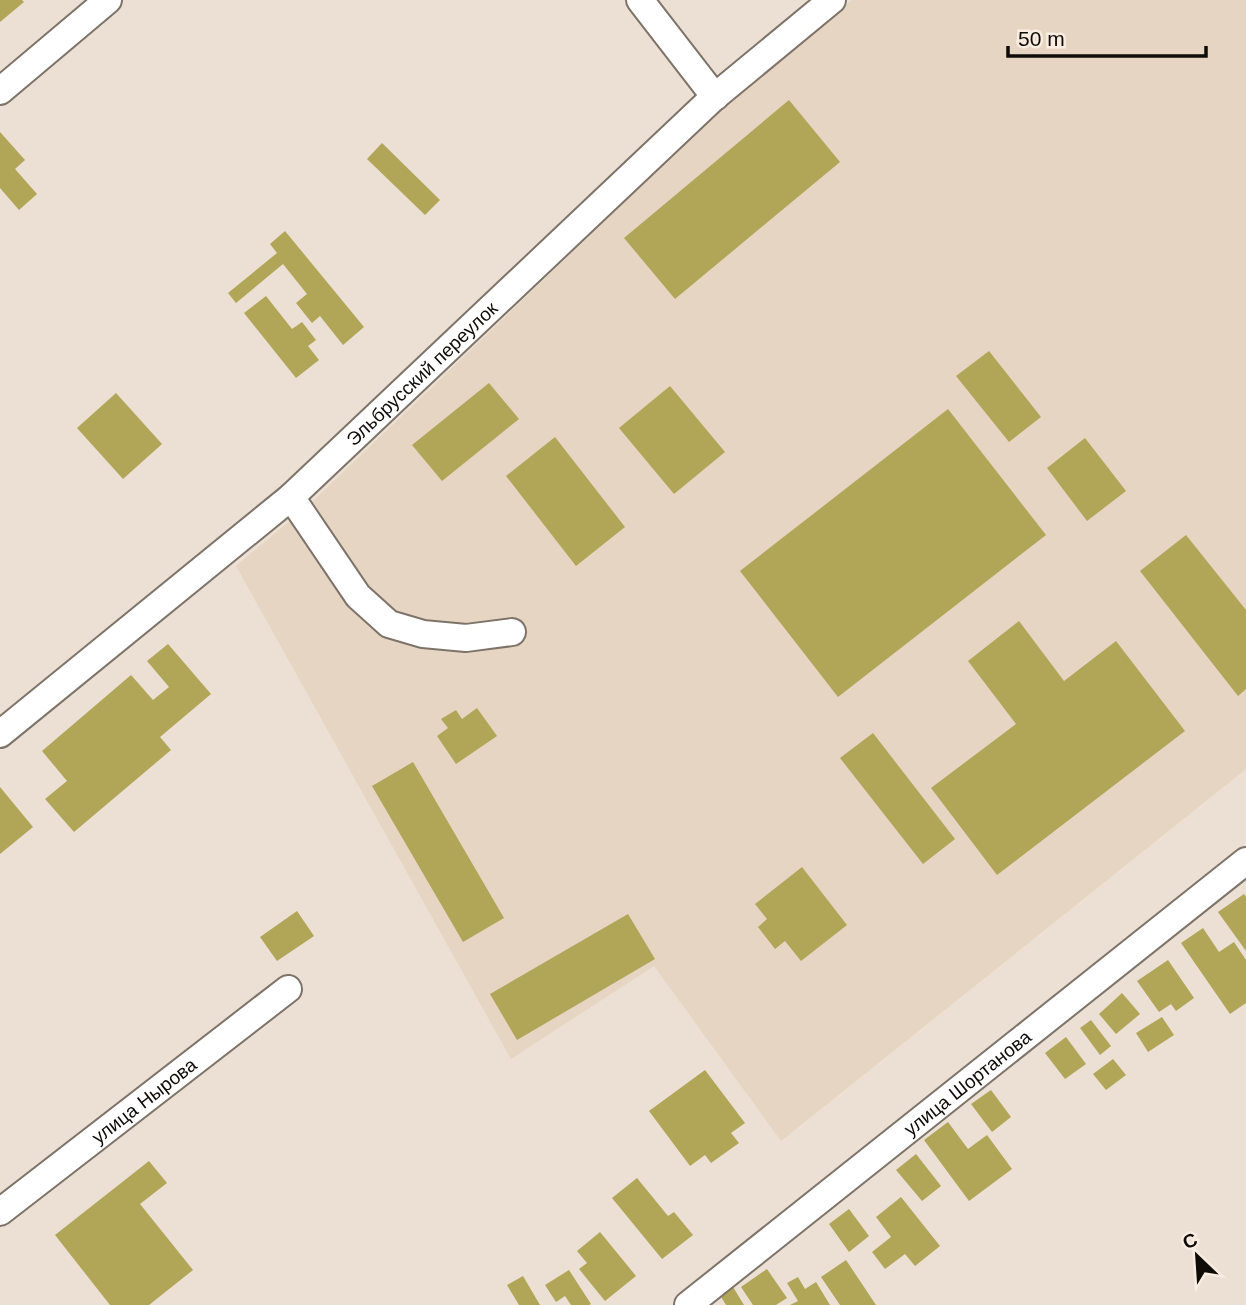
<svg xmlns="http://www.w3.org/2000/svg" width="1246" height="1305" font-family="Helvetica,sans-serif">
<rect width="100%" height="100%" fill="#ebe0d3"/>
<polygon fill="#e6d5c3" points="852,0 1246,0 1246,769 781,1141 654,966 511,1059 236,566 311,503 726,105"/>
<g fill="#b1a657">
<polygon points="0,0 22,0 24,2 0,22"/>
<polygon points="789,100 840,162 675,299 624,238"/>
<polygon points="0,132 25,160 15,169 37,194 19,210 0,188"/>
<polygon points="382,143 440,200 425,215 367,159"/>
<polygon points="285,231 364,327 343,345 320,316 312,323 296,303 307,294 283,264 236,303 228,293 277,253 270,244"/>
<polygon points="266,296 292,329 302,322 316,340 308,346 319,360 296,378 244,313"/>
<polygon points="989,351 1041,417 1009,442 956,376"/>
<polygon points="489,383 519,419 442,481 412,445"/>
<polygon points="670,386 725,452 674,494 619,428"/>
<polygon points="116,393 162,444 123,479 77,428"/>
<polygon points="948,409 1046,535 838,697 740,571"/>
<polygon points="555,437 625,527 576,566 506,476"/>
<polygon points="1085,438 1126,491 1087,521 1047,468"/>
<polygon points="1186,535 1246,610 1246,689 1238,696 1140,571"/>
<polygon points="1019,621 1064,681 1116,641 1185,731 997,875 931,788 1016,724 968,661"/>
<polygon points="168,644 211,694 160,737 171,750 74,832 45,799 67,781 42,751 131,675 153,700 169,687 147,661"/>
<polygon points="477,708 497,736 456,764 437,736 448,728 441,719 456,710 462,719"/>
<polygon points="873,733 955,839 923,864 840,758"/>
<polygon points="413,762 504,918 463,942 372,786"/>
<polygon points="0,787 33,827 0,854"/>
<polygon points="802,867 847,925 801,961 785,941 775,949 758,927 767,919 755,904"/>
<polygon points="1244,894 1246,897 1246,951 1218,912"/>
<polygon points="297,911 314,936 277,961 260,937"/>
<polygon points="628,914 655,959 517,1040 490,994"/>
<polygon points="1203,928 1219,952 1234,942 1246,960 1246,1003 1230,1014 1181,943"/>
<polygon points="1168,960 1194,998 1176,1011 1171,1004 1159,1012 1137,981"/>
<polygon points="1122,993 1140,1014 1116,1034 1099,1014"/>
<polygon points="1162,1017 1174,1035 1148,1052 1136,1033"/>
<polygon points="1091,1020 1111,1046 1100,1055 1080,1028"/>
<polygon points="1066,1037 1086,1064 1065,1079 1045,1053"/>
<polygon points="1113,1059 1126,1075 1106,1090 1093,1074"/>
<polygon points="705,1070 745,1123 731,1133 739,1143 711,1163 705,1155 690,1166 649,1111"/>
<polygon points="991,1090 1011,1117 992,1132 971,1104"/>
<polygon points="948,1122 968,1149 987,1135 1012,1169 969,1201 924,1140"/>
<polygon points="916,1154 941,1186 922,1201 896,1170"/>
<polygon points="149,1161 167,1183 140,1204 193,1270 149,1305 110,1305 55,1235"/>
<polygon points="637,1178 668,1216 674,1212 693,1235 662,1259 612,1198"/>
<polygon points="901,1197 940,1246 915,1266 905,1254 885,1269 872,1252 891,1237 876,1217"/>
<polygon points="849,1209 869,1236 849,1252 829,1224"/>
<polygon points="600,1232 636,1276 605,1301 579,1269 587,1263 577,1251"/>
<polygon points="846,1260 876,1305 840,1305 821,1277"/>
<polygon points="767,1269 787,1298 776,1305 753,1305 741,1287"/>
<polygon points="569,1270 591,1304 589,1305 571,1305 565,1296 556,1302 545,1285"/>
<polygon points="523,1276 540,1305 519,1305 507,1285"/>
<polygon points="798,1277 805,1289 816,1282 830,1305 790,1305 798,1301 787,1283"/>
<polygon points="733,1287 744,1305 726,1305 720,1295"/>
</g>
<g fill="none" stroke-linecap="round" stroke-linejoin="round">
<defs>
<g id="minor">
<polyline points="640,0 715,97"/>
<polyline points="0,91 108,0"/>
<polyline points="291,497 358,596 389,624 423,634 466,638 512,632"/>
<path id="s1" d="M0,734L291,497L712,99L832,0"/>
<path id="s2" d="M0,1212L288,989"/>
<path id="s3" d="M688,1305L1246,861"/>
</g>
</defs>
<use href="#minor" stroke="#7d7368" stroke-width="30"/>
<use href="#minor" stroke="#fff" stroke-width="26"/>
</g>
<g text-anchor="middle" stroke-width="5" stroke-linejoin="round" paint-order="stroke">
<g font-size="19" fill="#0f0b07" stroke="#f8ede0">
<text dy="7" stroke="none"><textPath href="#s1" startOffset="555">Эльбрусский переулок</textPath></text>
<text dy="7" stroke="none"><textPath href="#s3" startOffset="357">улица Шортанова</textPath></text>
<text dy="7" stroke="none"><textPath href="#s2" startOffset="182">улица Нырова</textPath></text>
</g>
</g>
<g transform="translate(1197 1256) rotate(335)" stroke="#f8ede0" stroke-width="5" paint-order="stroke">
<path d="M0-5L12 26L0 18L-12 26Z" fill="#0f0b07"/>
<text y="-10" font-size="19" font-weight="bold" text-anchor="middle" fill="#0f0b07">С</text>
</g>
<path d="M1008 46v10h198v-10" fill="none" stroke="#0f0b07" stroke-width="3.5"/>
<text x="1018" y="46" font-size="21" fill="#0f0b07" stroke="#f8ede0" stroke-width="5" paint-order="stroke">50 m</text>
</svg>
